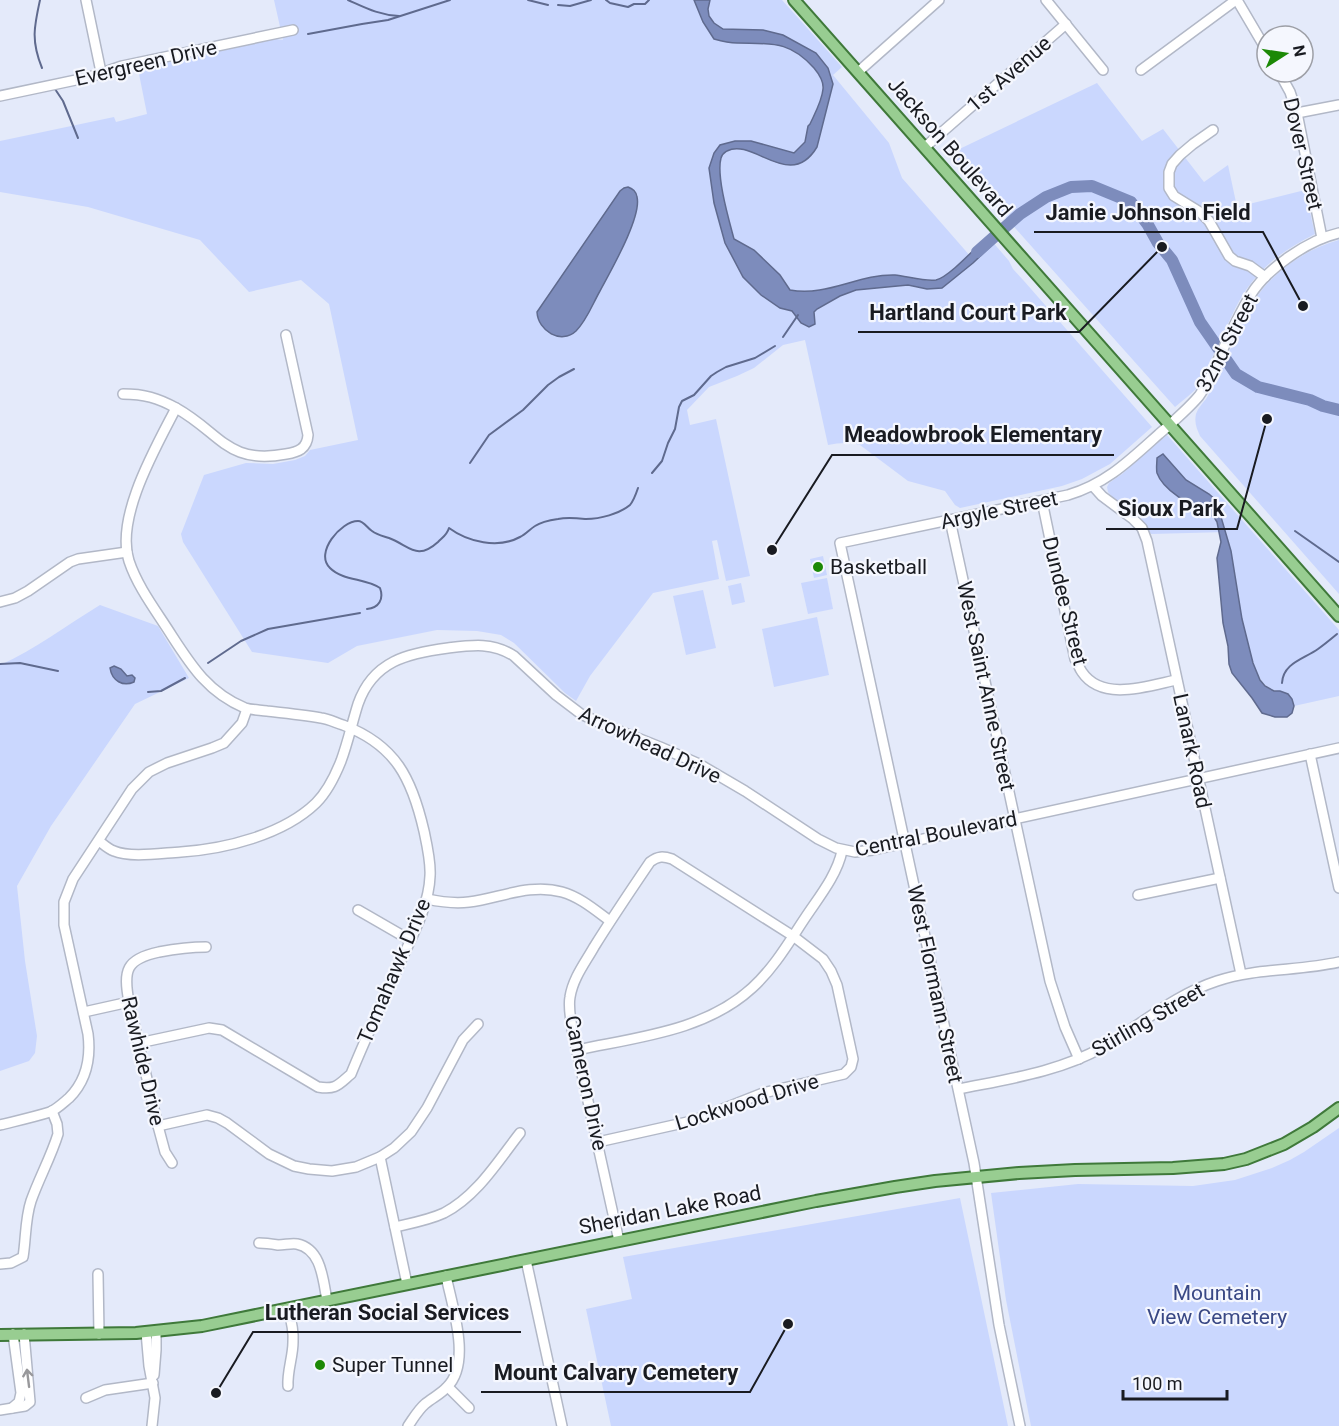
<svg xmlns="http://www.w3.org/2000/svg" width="1339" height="1426" font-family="Roboto,sans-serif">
<rect width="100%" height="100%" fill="#e4eafa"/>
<g fill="#cad7fe">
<path d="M274,0H782L842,67L833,75L889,143L902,178L971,257L991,240L1009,261L1013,269L1024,281L1152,427L1110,464L1082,479L1062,486L960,508L955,505L945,491L908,481L860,445C849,442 839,443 828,445L805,340L783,345L754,368L737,376L709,387L687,410L690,425L716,419L750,576L726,581L717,540L712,541L719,579L653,593L590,676L576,701L565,693L514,643L501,635L477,631L437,630L357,646L328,663L252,652L183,542L181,534L204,475L246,463L273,464L295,460L305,456L310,450L358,440L329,304L301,280L249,292L200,240L88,207L0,192V141L114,117L116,122L147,114L138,69L276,39L283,40Z"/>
<path d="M1097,83L1142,141L1163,129L1204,182L1228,165L1237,207L1305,190L1315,234C1278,253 1254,271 1235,309C1225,329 1217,349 1207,368C1204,375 1201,383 1196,389C1190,395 1182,401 1175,407L949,154Z"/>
<path d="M1339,240V594L1200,436C1197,429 1194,423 1196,414C1198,408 1202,404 1206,399C1209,394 1212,388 1215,383C1231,352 1242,312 1266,285C1286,263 1311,248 1339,240Z"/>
<path d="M1167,435L1339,630V696L1294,706C1287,685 1270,697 1260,678C1247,656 1240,614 1237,588C1235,569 1230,551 1226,532L1151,534L1140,517L1113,498L1108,492L1107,487L1109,483L1122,474Z"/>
<polygon points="823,556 827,575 814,578 810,559"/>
<polygon points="827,578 833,609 808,614 801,583"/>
<polygon points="741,583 745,602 732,605 728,586"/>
<polygon points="703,590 716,648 686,655 673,596"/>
<path d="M100,605L158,626L189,678L135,704L51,826L17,886L25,961L37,1036L35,1053L29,1061L0,1071V665C36,649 67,625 100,605Z"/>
<polygon points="817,617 829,675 774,687 762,629"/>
<polygon points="1339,1128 1339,1426 1031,1426 1006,1300 991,1193 1078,1184 1193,1186 1235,1180 1272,1168 1290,1160 1304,1152"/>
<polygon points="960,1198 1008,1426 611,1426 586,1309 632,1299 623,1257"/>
</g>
<g fill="#7d8cbc" stroke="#5f6a8e" stroke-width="1.5">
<path d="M694,0H710L708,9L709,16L714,23L723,29L763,30L783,35L816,53L828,68L833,84L817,147C790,192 753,137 727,151C724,153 722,154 721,158C716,176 729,220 734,239L754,250L780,275L790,290C827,297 858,274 895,275C906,276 926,282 936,280C949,277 975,248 986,238L992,245L973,263L942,288L927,289L908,285L856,290L840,296L817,309L814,312L815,324L809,327L801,323L792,311L780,308L761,295L743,277L725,243L714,203L709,168L714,153L720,145L735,141H751L794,153L805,142L808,126L810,124C815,113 822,101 823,89C824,81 819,74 814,68C789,40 771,44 737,43C729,43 721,41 714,39L703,22Z"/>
<path d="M628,187C633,189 636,191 637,197C642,217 610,272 600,291C593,303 587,320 576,331C561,345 538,331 537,312L620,191L624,188Z"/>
<path d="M1163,454L1186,480L1209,494L1218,502L1222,510L1221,517L1231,551L1242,619L1253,663L1260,680L1265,686L1274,691H1280L1288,694L1292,699L1294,706L1292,713L1287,717H1275L1262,713L1252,698L1232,673L1229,664L1228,646L1223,623L1217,558L1221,542L1217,522L1214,517C1197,508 1164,493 1157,473C1156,468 1157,463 1157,458Z"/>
<path d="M114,666L121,669L127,676L132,675L135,678L134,682C123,687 112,681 110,668Z"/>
</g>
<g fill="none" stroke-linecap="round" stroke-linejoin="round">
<g stroke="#5f6a8e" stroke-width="2">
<path d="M40,0C34,27 31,41 42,68"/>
<path d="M348,0C366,8 379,15 399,16"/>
<polyline points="528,0 548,5"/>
<polyline points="606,0 610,3 628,7 634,4 645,4 649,0"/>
<polyline points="558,5 570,6 591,0"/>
<polyline points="308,34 362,24 388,20 450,0"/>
<polyline points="55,89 63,101 78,138"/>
<polyline points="783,337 798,315"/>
<polyline points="470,463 489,435 523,410 548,385 559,377 574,369"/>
<polyline points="652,473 662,461 668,443 675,429 679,407 682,401 694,395 711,376 717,372 726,367 755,358 775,346"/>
<polyline points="1295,531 1339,562"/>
<path d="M367,609C379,608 384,599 380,588C365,578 343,581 330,568C314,553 341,521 358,521C364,521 367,528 372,531C377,535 383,536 389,538C410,546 417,561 438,542C443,537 447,535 449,528C468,542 498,549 520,537C526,534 530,529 535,526C541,522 551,520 558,519C567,517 576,518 586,519C600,519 619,514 630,505C634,500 636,494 638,488"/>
<polyline points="208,663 241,641 268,629 360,613"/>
<polyline points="0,664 20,663 58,671"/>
<path d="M1282,683C1283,663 1304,659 1318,649C1325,644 1331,639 1337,634"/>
<polyline points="148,692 161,691 185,678"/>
</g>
<polyline stroke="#7d8cbc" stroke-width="12" points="977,252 1020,214 1046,197 1071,187 1092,186 1131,202 1148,225 1158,243 1172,260 1200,322 1236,374 1258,387 1310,400 1323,406 1339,410"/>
<defs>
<g id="minor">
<polyline points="86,0 101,72"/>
<polyline points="1046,0 1103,70"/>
<polyline points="1237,0 1267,51"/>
<polyline points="1141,70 1236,0"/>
<polyline points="858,72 939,0"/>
<polyline points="1279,72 1290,92 1297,113 1322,238"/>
<polyline points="0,96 90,77 122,66 293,30"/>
<polyline points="1297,113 1339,105"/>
<polyline points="1213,130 1193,144 1180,155 1172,164 1169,172 1169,188 1174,196 1200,212 1209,221 1229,256 1235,261 1250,266 1265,277"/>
<polyline points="925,147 1066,24"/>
<path d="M123,394C144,394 158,398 176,408C221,433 227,465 286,454C298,452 307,449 308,435L286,335"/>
<polyline points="1093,486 1102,496 1133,519 1142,528 1147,541 1241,974"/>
<path d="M1042,501L1075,659C1078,663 1079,668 1082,672C1102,702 1148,686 1176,680"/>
<polyline points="950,520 1050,981 1065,1027 1079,1059"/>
<polyline points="0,602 15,598 28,591 70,562 78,559 127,552"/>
<polyline points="1310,754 1339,888"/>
<path d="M99,841C103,844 108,849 114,851C130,858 162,853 181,852C225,849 283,835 316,803C328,791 335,776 341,761C348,742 352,723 358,704C373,661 408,653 448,648C472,645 493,642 514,656L556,695L581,714L600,723L660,747L699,764L745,791L818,839L836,848L855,852L873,850L1339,748"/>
<polyline points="1138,895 1220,878"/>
<path d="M427,899C441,902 454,904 469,902C500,898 530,883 562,892C580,897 595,910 610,921"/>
<polyline points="358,910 410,940"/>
<polyline points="84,1012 129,1002"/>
<path d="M139,1043L209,1028L222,1030L318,1087C336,1090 338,1085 351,1074C366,1037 383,1001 399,965C411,938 429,907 430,876C431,862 427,845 424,831C412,779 396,745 343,725C336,723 329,719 321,718C304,715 285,713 267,711C260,710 252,710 245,708C209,693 192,667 172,636C157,612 138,588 129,561C115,517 156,447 176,408"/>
<path d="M577,1050C638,1037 705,1031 752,988C774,968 789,942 805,918C819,897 837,875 842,851"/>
<path d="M959,1089C1008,1079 1059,1072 1103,1047C1141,1025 1174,995 1217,981C1256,968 1299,971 1339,962"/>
<path d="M0,1125C16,1121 34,1117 50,1112C57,1109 63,1103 69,1098C87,1080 91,1058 88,1034L64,925V902L73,879L132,789L149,772L167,763L212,748L224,743L242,723L247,709"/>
<polyline points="158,1126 207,1115 218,1118 227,1123 269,1154 294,1166 309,1169 332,1171 356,1167 380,1157 394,1148 411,1132 427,1108 463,1040 478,1024"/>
<path d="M598,1142L692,1121L763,1093L844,1074L851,1067L853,1059L837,985L831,971L823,959L793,936L672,859C663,856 658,856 650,862C631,890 612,918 594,947C585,963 573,978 570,997C568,1008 571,1018 572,1029L619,1241"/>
<polyline points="380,1157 407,1284"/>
<path d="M172,1163L165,1152L158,1126L129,1002C123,970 126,959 159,952C175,949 190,947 206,947"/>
<path d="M395,1227C412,1223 429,1220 444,1213C477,1196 498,1161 520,1133"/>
<path d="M259,1243C265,1243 272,1244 278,1245C285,1245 291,1243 297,1244C322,1249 323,1281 327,1300"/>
<polyline points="526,1260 562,1426"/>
<path d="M0,1264L11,1263L23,1257C26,1239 25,1219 31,1201C39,1178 51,1157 58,1134L57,1124L52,1111"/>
<polyline points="98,1274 99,1334"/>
<polyline points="146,1332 149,1366 155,1398 152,1426"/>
<polyline points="154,1375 156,1350 156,1332"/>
<path d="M288,1386C287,1371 293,1357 293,1342C294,1331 291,1319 288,1308"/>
<polyline points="448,1387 469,1408"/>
<polyline points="86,1398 105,1390 153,1383"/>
<polyline points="12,1408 19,1402 21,1393 13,1334"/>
<polyline points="0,1410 25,1406 30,1402 24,1334"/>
<path d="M408,1426C413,1419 418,1410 425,1404C432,1398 441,1394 447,1387C472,1363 452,1306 446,1276"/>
<path d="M1020,1426L999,1325L974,1163L840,543L1068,495C1106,484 1130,460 1159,434C1173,422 1187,410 1199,396L1207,384C1221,355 1233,324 1250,296C1266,269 1308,240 1339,233"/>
</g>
<g id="major">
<polyline points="794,0 1339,616"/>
<polyline points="0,1335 136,1333 202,1326 816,1201 895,1187 935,1181 1019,1173 1075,1170 1173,1168 1224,1164 1246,1159 1284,1144 1313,1127 1339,1108"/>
</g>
</defs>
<use href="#minor" stroke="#b2b8c7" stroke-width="12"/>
<use href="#major" stroke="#3f793a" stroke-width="14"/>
<use href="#minor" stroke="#fff" stroke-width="9"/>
<use href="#major" stroke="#98cd91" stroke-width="10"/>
</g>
<defs><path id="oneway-shaft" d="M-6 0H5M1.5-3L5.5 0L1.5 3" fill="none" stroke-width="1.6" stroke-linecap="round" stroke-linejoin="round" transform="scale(1.5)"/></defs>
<use stroke="#98989b" href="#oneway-shaft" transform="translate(28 1378) rotate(-97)"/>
<g fill="#1c8906" stroke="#f5f7fe" stroke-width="2">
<circle cx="818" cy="567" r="6"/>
<circle cx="320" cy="1365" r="6"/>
</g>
<g text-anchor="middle" stroke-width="4.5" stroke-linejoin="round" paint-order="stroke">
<g font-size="21" fill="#191b21" stroke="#f5f7fe">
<text transform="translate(146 63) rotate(-13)" y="7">Evergreen Drive</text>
<text transform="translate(1009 74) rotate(-41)" y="7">1st Avenue</text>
<text transform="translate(950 147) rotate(49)" y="7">Jackson Boulevard</text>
<text transform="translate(1303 154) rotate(77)" y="7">Dover Street</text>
<text transform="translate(1227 343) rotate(-62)" y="7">32nd Street</text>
<text transform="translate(999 510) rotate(-12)" y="7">Argyle Street</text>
<text transform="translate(1065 601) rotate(76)" y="7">Dundee Street</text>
<text transform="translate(986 686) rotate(78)" y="7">West Saint Anne Street</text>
<text transform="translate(650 745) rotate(25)" y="7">Arrowhead Drive</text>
<text transform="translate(1192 751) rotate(78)" y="7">Lanark Road</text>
<text transform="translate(936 834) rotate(-11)" y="7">Central Boulevard</text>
<text transform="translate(394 971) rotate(-67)" y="7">Tomahawk Drive</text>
<text transform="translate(935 984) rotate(78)" y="7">West Flormann Street</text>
<text transform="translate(1148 1020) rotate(-30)" y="7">Stirling Street</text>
<text transform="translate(143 1061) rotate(77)" y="7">Rawhide Drive</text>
<text transform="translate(586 1083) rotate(78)" y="7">Cameron Drive</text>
<text transform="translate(747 1102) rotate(-17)" y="7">Lockwood Drive</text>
<text transform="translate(670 1210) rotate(-11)" y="7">Sheridan Lake Road</text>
</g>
<g font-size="21" fill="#191b21" stroke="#f5f7fe" text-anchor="start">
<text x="830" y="574">Basketball</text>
<text x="332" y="1372">Super Tunnel</text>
</g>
<g font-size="21" fill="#394885" stroke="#f5f7fe">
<text x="1217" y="1300">Mountain<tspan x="1217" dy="24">View Cemetery</tspan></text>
</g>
</g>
<path fill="none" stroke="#191b21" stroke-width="2" d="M1303 306L1263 232H1034M1162 247L1079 332H858M772 550L832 455H1114M1267 419L1237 529H1106M216 1393L253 1332H521M788 1324L750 1392H481"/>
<g fill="#191b21" stroke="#f5f7fe" stroke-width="2">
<circle cx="1303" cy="306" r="6"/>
<circle cx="1162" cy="247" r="6"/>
<circle cx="772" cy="550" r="6"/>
<circle cx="1267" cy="419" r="6"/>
<circle cx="216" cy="1393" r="6"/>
<circle cx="788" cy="1324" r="6"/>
</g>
<g font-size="22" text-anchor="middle" font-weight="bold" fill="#191b21" stroke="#f5f7fe" stroke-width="4.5" stroke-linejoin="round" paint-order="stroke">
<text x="1148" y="220">Jamie Johnson Field</text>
<text x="968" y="320">Hartland Court Park</text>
<text x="973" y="442">Meadowbrook Elementary</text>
<text x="1171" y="516">Sioux Park</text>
<text x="387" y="1320">Lutheran Social Services</text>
<text x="616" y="1380">Mount Calvary Cemetery</text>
</g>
<g transform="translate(1285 54) rotate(78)"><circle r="28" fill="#f5f7fe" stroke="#9d9fa6" stroke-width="1.5"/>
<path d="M0-4.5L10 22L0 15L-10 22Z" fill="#1c8906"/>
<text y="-9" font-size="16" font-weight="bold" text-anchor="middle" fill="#191b21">N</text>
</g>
<path d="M1123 1390v9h104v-9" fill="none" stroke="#191b21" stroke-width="3"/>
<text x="1132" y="1390" font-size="18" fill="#191b21" stroke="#f5f7fe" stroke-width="4.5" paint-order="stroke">100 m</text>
</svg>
